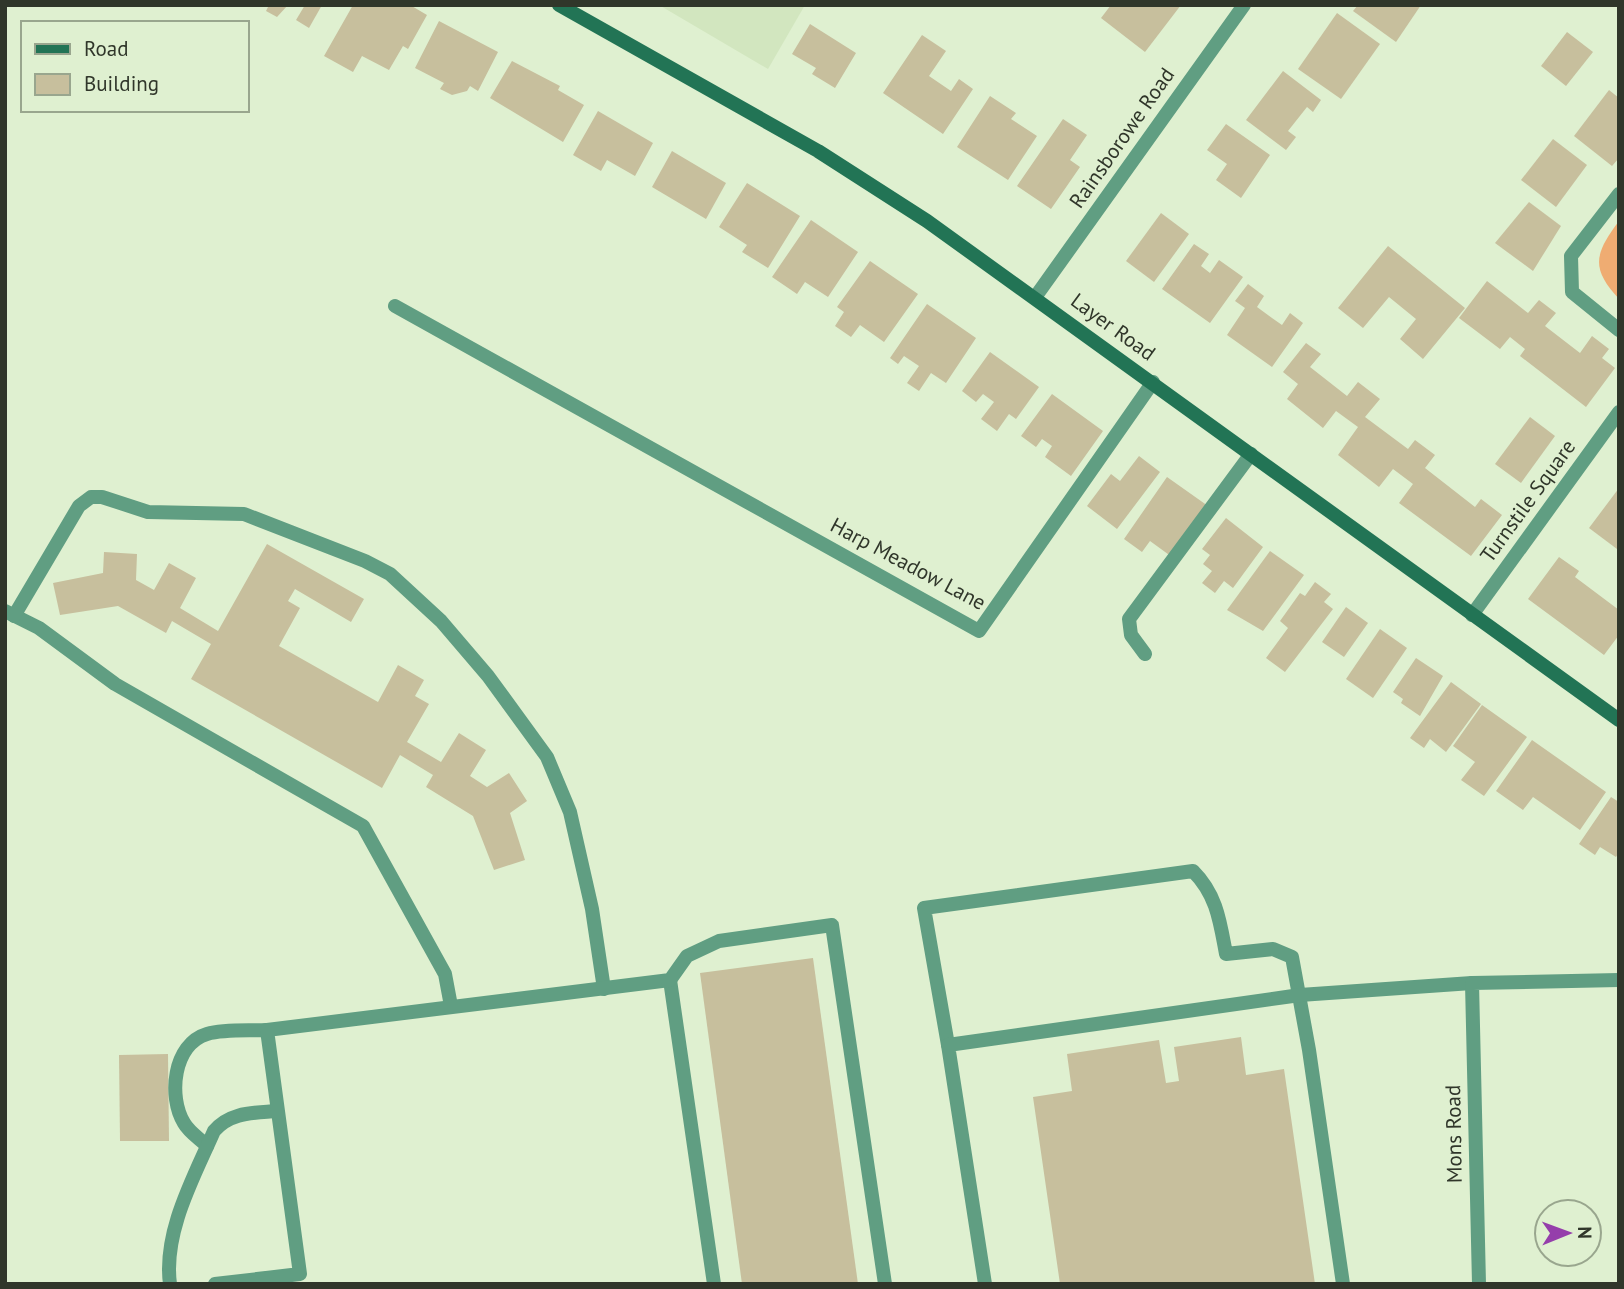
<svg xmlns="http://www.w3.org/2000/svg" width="1624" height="1289" font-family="'PT Sans',sans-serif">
<rect width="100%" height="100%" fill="#dff0d0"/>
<polygon fill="#d2e6bf" points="659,5 805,5 768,69"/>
<path fill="#efac72" d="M1619,221V299C1590,268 1595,253 1619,221Z"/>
<g fill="#c7bf9d">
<polygon points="269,5 288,5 277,17 266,11"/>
<polygon points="305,5 322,5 309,28 296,20"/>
<polygon points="353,5 410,5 427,15 408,49 403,46 389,70 362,56 353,72 324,56"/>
<polygon points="1111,5 1181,5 1145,52 1101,18"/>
<polygon points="1358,5 1421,5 1396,42 1353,11"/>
<polygon points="1337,13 1380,44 1341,99 1298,69"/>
<polygon points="439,21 498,52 478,91 470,86 467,91 452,95 440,89 444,83 415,68"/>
<polygon points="810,24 856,53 835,88 812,74 816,68 792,54"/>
<polygon points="1567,32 1593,52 1566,86 1541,66"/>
<polygon points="922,35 946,51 929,76 951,91 959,79 973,89 943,134 883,93"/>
<polygon points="512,61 560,86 558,90 584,105 563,142 490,98"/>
<polygon points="1283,71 1321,100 1313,112 1307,107 1288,131 1296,137 1286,150 1246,120"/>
<polygon points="1609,90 1619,98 1619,158 1612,166 1574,136"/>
<polygon points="990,96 1016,113 1011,119 1037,136 1008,180 957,147"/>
<polygon points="598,111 653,143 635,176 607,160 601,171 573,155"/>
<polygon points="1063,119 1087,135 1070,160 1080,167 1051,209 1017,186"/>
<polygon points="1226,124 1270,155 1241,198 1216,180 1227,164 1207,150"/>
<polygon points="1553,139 1587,165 1556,207 1521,180"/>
<polygon points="672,151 726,183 706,219 652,187"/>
<polygon points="747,183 800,216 768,268 742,252 747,245 719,227"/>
<polygon points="1529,202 1561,226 1533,271 1495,243"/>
<polygon points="1161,213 1189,234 1154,282 1126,261"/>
<polygon points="811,220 858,252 828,297 805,282 797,294 772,277"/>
<polygon points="1194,244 1209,254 1201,266 1210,273 1219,260 1243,277 1210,323 1162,289"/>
<polygon points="1388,246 1465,308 1423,359 1400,339 1416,319 1389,297 1363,328 1338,308"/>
<polygon points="870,261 918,294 884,342 860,325 851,337 835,326 844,312 837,307"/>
<polygon points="1487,281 1528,313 1539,300 1556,313 1545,326 1580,353 1592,336 1609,349 1602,358 1615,368 1586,407 1520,356 1525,349 1510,337 1500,349 1459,318"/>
<polygon points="1248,284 1264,296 1257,307 1272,318 1282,325 1290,313 1303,323 1272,367 1227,335 1245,308 1235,301"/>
<polygon points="927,304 976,338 946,383 931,373 919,391 907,383 919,366 904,356 898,364 890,358"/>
<polygon points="1306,343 1321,354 1310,367 1347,396 1358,382 1380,399 1365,417 1408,449 1415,440 1435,455 1425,468 1475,507 1481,499 1502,515 1471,556 1399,503 1413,484 1393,469 1379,487 1338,455 1358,427 1336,411 1323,428 1287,399 1298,384 1283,372"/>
<polygon points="990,352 1039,387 1016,419 1009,414 997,431 981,419 994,402 983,394 976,402 962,391"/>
<polygon points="1052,394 1103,431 1071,476 1045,457 1052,446 1042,439 1036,447 1021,436"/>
<polygon points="1530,417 1555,436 1521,483 1495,464"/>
<polygon points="1139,456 1160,472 1117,529 1087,506 1111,474 1120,481"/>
<polygon points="1167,477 1208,506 1172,557 1150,541 1142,552 1124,539"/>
<polygon points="1619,488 1619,547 1617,549 1589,528"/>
<polygon points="1226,518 1263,547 1233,588 1224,581 1215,593 1202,583 1212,571 1203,564 1210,555 1202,549"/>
<polygon points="267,544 364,599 351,622 295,589 288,601 300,608 279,646 378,702 398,665 424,680 415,696 429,704 407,742 441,762 459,733 486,750 470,776 487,787 509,773 527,801 510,813 525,860 494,870 473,816 426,787 433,775 400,755 382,788 191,679 211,644 172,621 166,633 118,606 60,615 53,583 103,573 104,552 137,554 136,580 154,590 169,563 196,578 180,608 218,631"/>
<polygon points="1270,551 1304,575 1263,631 1227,610"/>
<polygon points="1559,557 1579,571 1575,577 1619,610 1619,635 1604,655 1528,599"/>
<polygon points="1315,582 1331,594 1324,602 1333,609 1285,672 1266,658 1288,628 1280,621 1300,593 1305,596"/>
<polygon points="1346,607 1368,623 1344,657 1322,642"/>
<polygon points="1380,629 1407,648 1373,698 1346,679"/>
<polygon points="1416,658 1443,676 1420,716 1401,703 1403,699 1393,692"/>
<polygon points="1451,682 1481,704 1446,752 1430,739 1424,748 1410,738"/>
<polygon points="1482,705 1527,737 1484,796 1461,780 1475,762 1453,746"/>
<polygon points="1532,740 1606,792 1580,830 1533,797 1523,810 1496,791"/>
<polygon points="1611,797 1619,802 1619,852 1616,857 1600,847 1595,855 1579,844"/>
<polygon points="813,958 858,1284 742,1284 700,973"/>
<polygon points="1241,1037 1246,1075 1284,1069 1315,1284 1060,1284 1033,1097 1072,1091 1067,1054 1159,1040 1166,1083 1179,1081 1174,1047"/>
<polygon points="168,1054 169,1141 120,1141 119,1055"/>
</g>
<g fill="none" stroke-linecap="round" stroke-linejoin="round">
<g stroke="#609e82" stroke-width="14">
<polyline points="395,306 979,631 1153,382"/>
<polyline points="5,611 39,628 115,684 363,826 445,974 451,1006"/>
<polyline points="14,616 79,506 91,497 102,497 148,512 244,514 365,561 390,574 441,621 488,676 547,757 570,812 592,909 604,989"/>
<polyline points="1145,654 1131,635 1129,619 1251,454"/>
<polyline points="670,980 714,1284"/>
<path d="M948,1045L924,908L1193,871C1217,895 1220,922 1226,954L1273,949L1292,957L1309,1050L1343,1284"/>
<path d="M207,1146C200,1139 189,1132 184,1123C168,1097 173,1044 207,1034C225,1029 248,1031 267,1030"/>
<path d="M170,1284C163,1232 194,1177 214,1131C230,1112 253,1113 276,1111"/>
<polyline points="215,1284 300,1274 267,1030 670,980 687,956 719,941 832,925 885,1284"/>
<polyline points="985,1284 948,1045 1300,995 1472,983"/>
</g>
<g stroke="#609e82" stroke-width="14">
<polyline points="1619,194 1571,256 1572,292 1619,330"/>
<polyline points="1036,296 1244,5"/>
<polyline points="1472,615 1619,412"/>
<polyline points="1479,1284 1472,983 1619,980"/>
</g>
<polyline stroke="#227455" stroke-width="14" points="559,5 818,151 927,221 1619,720"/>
</g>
<g text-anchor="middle" stroke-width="5" stroke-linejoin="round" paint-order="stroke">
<g font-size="21" fill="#30362a" stroke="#dff0d0">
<text transform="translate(1122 138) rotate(-55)" y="7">Rainsborowe Road</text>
<text transform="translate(1113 327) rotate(36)" y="7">Layer Road</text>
<text transform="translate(1528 501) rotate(-54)" y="7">Turnstile Square</text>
<text transform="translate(908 564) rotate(28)" y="7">Harp Meadow Lane</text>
<text transform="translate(1454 1134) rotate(-91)" y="7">Mons Road</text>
</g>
</g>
<rect width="1624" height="1289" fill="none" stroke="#30362a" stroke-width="14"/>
<rect x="21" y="21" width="228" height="91" fill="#dff0d0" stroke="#99a68e" stroke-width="2"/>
<rect x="35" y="44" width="35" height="10" fill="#227455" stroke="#99a68e" stroke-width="2"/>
<text x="84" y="56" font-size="21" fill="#30362a">Road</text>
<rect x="35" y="74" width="35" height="21" fill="#c7bf9d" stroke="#99a68e" stroke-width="2"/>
<text x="84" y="91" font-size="21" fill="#30362a">Building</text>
<g transform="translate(1568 1233) rotate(89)"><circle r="33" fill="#dff0d0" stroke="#99a68e" stroke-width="2"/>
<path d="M0-5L12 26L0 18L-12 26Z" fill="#953eab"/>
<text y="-10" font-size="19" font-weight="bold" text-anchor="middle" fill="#30362a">N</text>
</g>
</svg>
